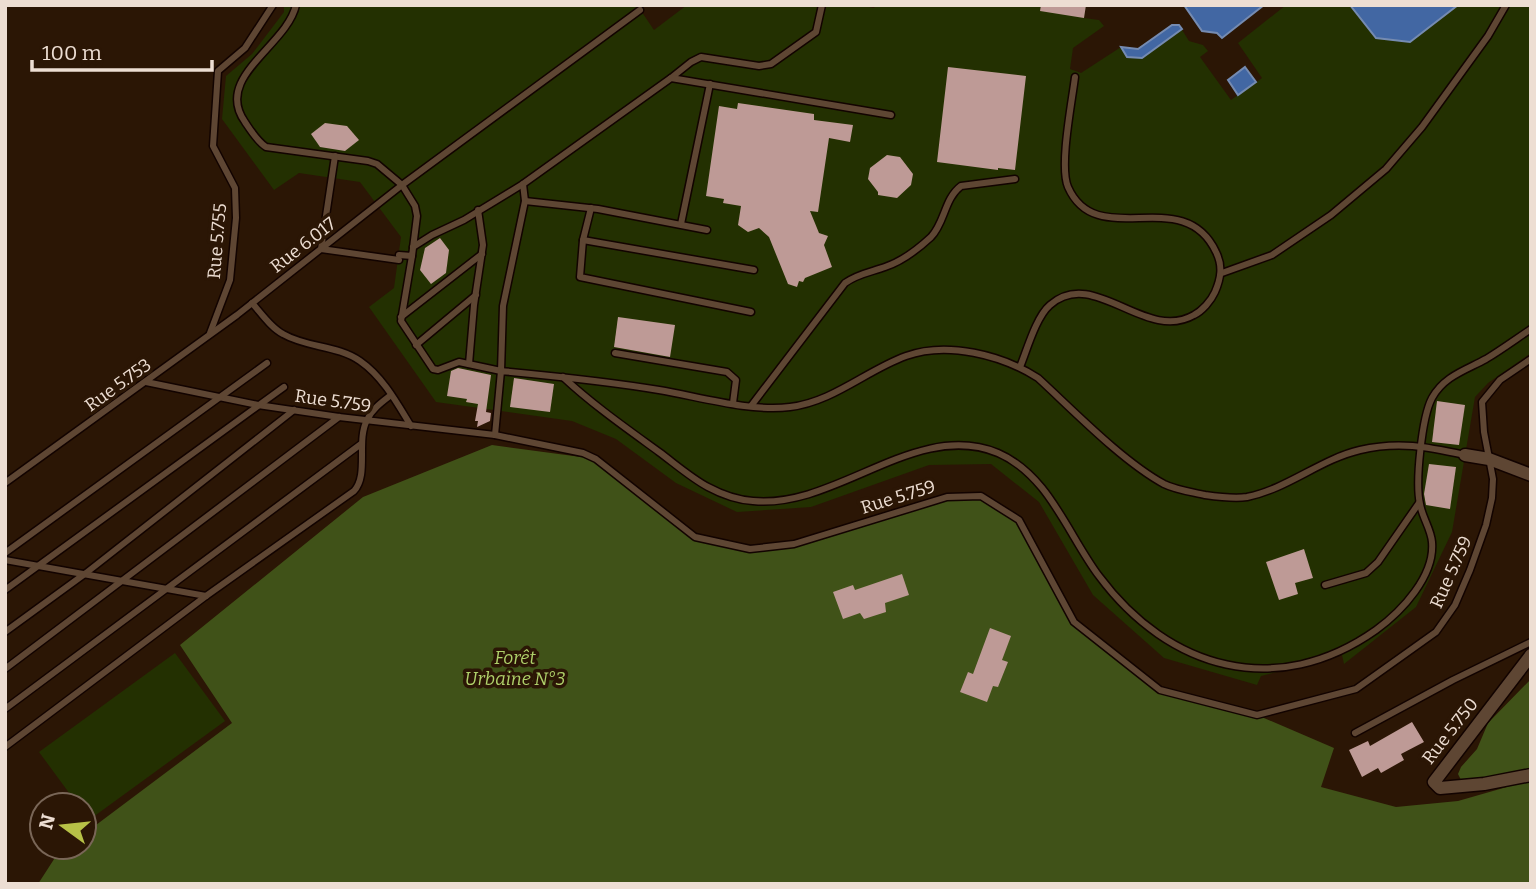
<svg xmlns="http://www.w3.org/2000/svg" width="1536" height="889" font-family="Bitter,serif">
<rect width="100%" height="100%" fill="#2b1605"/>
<g fill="#233001">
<polygon points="284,5 637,5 654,30 687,5 859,5 874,8 876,5 1086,5 1084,18 1099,20 1104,26 1073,48 1070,69 1081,73 1121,47 1137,49 1172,25 1179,25 1189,41 1203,45 1208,51 1200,57 1231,100 1262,78 1238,43 1286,5 1350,5 1376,38 1410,42 1458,5 1531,5 1531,353 1488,383 1475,397 1452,532 1416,607 1344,664 1342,655 1261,676 1257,685 1164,658 1093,595 1039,502 991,464 929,465 811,507 737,512 676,483 616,439 572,421 436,402 369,307 394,288 401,237 360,182 299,173 274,190 222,119 226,76 252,54 284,12"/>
<polygon points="175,653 225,721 89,820 84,813 84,805 78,805 39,752"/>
</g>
<g fill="#405218">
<polygon points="492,445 596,459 695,537 750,549 794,544 947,497 981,496 1019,520 1074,622 1159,690 1257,715 1334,748 1321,787 1396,807 1458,801 1531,780 1531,884 38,884 58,853 66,847 84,847 84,834 232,723 180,645 363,497"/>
<polygon points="1531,679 1531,770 1462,782 1458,774 1461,767 1477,749 1488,723"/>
</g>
<g fill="#4267a3" stroke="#758bb1" stroke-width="2">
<polygon points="1184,5 1264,5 1222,38 1217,33 1202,31"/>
<polygon points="1350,5 1458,5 1410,42 1376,38"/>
<polygon points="1172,25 1179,25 1182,29 1142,58 1127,57 1121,47 1138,49"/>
<polygon points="1245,67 1256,82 1238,95 1228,80"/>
</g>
<g fill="#be9a96">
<polygon points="1041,5 1086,5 1084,18 1040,11"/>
<polygon points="948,67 1026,76 1015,170 998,168 998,170 937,162"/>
<polygon points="738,103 814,114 814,120 853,125 850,142 829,138 818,212 810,211 819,233 828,236 824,245 832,267 805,278 803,282 799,281 797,287 788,284 769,237 759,228 748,232 738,225 741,206 723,203 724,199 706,196 719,106 737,109"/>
<polygon points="325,123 347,126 359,140 345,151 320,147 311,134"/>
<polygon points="887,155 900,157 913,174 911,185 897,198 878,195 878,192 868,179 870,168"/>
<polygon points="440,238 449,250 446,273 431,284 420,270 425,248"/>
<polygon points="618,317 675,325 670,357 614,347"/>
<polygon points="458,368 491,375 486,412 491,413 490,421 477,427 478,421 475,421 478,404 466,402 467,399 447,396 451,371"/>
<polygon points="514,378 554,384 550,412 510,407"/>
<polygon points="1437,401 1465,405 1459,445 1432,442"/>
<polygon points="1429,464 1456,467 1450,509 1426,505 1424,494"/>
<polygon points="1304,549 1313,578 1295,583 1298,594 1279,600 1266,562"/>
<polygon points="902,574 909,595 885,603 886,612 864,619 860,613 843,619 833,592 853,585 855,590"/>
<polygon points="990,628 1011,636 1002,660 1008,662 998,687 993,686 987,702 960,692 968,672 973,674"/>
<polygon points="1412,722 1424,742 1401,754 1404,760 1381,773 1378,768 1362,777 1349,750 1368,741 1370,746"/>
</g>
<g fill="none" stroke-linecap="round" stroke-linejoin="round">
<defs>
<g id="lane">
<path d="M296,5C287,46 213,77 245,122C251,131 257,141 266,147L368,161L377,164L402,185L415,206L417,216L412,256L399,255"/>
<polyline points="671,78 691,62 701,57 759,66 771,64 816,32 822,5"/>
<polyline points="335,156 321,249 399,260"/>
<polyline points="525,201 598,209 707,230"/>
<polyline points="591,208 583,240 580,277 751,312"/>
<polyline points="681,224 710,84"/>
<polyline points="583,240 754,270"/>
<polyline points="413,247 432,235 464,220 523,184 671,78 891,115"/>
<polyline points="412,256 401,321 433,369 438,370 459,362 501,371 503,306 525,201 523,184"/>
<polyline points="1222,273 1272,255 1331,215 1386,169 1422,127 1488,36 1506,5"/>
<path d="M252,303C261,313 271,328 283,334C307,348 337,345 360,361C383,377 397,403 411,426"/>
<polyline points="401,317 482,254"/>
<polyline points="210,333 230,280 236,218 235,188 213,146 218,71 245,48 273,5"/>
<polyline points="416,345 476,295"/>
<polyline points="615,353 727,372 736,380 733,403"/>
<polyline points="469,364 474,305 483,245 478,210"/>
<path d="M1020,367C1027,350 1036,317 1050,305C1094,266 1145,343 1194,315C1202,311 1211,301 1215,292C1221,278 1223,266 1216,252C1183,182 1097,253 1068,187C1059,166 1072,102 1075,77"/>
<path d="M563,377C593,405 626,428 659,452C674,463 691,478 708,487C721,494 738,500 753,501C837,509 916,419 998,453C1049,475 1068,535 1099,576C1169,670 1277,700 1376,630C1402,611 1435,576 1432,542C1431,529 1422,517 1420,504C1415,482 1422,417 1432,398C1444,376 1466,370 1486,359C1501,350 1516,339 1531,329"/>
<polyline points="146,382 258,405 339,417 495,435 583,453 596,459 695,537 750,549 794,544 947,497 981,496 1019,520 1074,622 1160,690 1257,715 1356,689 1436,632 1455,605 1470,570 1486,525 1492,498 1493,479 1484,432 1482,402 1500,380 1531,359"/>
<path d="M751,406L845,283C857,274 871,272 885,267C903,261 917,250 931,237C945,223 944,199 961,186L1015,179"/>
<path d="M495,435L501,371C554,376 607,381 659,390C700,397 750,412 790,407C833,402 867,370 906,356C947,341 1002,355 1038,378C1074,411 1122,461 1164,484C1176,490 1192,492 1205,495C1219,497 1234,499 1247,497C1287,489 1321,459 1360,450C1399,441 1427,447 1465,455"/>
<polyline points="5,483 237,315 402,185 640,10"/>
<polyline points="5,553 267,363"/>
<polyline points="5,560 206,596"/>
<polyline points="1325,585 1366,573 1378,562 1419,503"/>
<polyline points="5,590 284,387"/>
<polyline points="5,632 86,573 294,410"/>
<polyline points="5,669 339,417"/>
<polyline points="5,709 361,444"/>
<polyline points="1355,733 1453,680 1531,642"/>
<path d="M5,747L206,596L354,491C369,475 356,441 367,420C372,409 382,402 391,395"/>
</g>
<g id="street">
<polyline points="1465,455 1489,459 1531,475"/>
<polyline points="1531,655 1434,782 1440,788 1484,784 1531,775"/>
</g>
</defs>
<use href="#lane" stroke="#120300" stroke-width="9"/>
<use href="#street" stroke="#120300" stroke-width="15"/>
<use href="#lane" stroke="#5e4633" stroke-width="6"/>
<use href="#street" stroke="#5e4633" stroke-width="12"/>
</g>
<g text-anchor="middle" stroke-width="7" stroke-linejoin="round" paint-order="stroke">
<g font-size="18" fill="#edded3" stroke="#2b1605">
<text transform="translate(217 241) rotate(-85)" y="6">Rue 5.755</text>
<text transform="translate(303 245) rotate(-38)" y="6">Rue 6.017</text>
<text transform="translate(118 385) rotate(-36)" y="6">Rue 5.753</text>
<text transform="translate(333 401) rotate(8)" y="6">Rue 5.759</text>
<text transform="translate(898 497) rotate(-17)" y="6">Rue 5.759</text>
<text transform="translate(1451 572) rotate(-66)" y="6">Rue 5.759</text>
<text transform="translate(1450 731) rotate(-52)" y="6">Rue 5.750</text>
</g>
<g font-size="18" font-style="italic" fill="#afd16a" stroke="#2b1605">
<text x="515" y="664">Forêt<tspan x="515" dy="21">Urbaine N°3</tspan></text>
</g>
</g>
<rect width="1536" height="889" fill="none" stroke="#edded3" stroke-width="14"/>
<g transform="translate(63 826) rotate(285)"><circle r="33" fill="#2b1605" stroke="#796657" stroke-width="2"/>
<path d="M0-5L12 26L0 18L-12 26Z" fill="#b7c147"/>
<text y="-10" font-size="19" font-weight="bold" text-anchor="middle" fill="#edded3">N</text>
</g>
<path d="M32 60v10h180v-10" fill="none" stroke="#edded3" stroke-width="3.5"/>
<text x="42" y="60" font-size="21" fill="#edded3" stroke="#2b1605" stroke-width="5" paint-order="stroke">100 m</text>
</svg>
